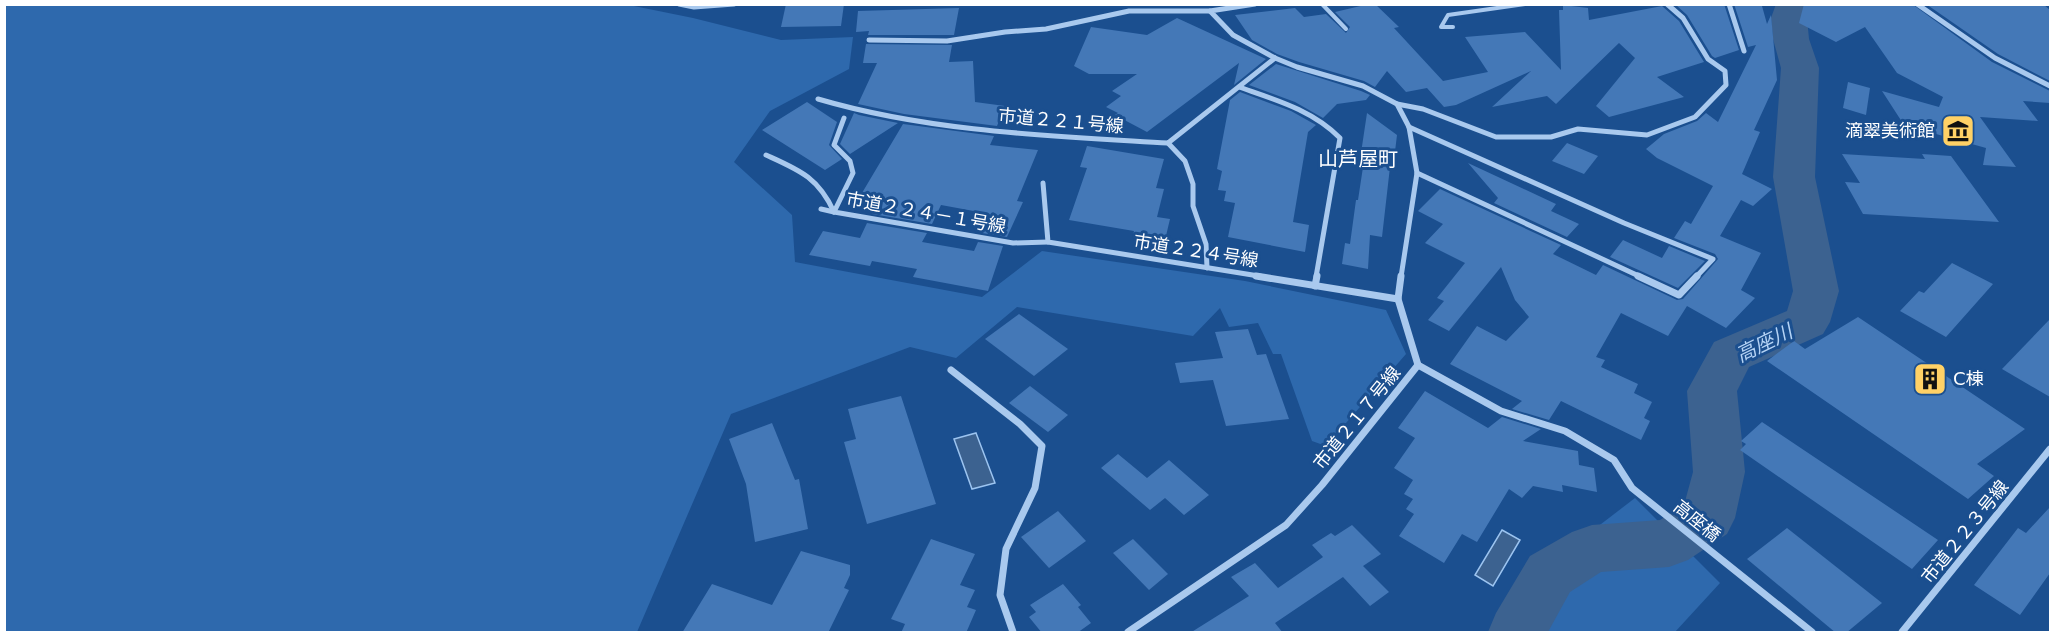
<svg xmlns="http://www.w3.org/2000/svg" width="2055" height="637" font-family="'DejaVu Sans','Noto Sans JP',sans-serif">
<rect width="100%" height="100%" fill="#1b4f8f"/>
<g fill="#2e69ad">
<polygon points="624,4 693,18 781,40 853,37 849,69 770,111 734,162 792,215 795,262 982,297 1042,251 1245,281 1386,310 1406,354 1326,446 1312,441 1281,354 1273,354 1258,323 1229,327 1220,308 1193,336 1017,307 956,358 910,347 731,414 637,632 5,632 5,5"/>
<polygon points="1635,498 1720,583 1675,632 1490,632 1562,554"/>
</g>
<g fill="#3c6290" stroke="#9cc4f0" stroke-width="1.5">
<polygon points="976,433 995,483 972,489 954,439"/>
<polygon points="1502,530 1520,540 1493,586 1475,575"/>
</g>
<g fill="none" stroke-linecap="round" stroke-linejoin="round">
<polygon fill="#3c6290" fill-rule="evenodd" points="1776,4 1810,4 1807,18 1809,39 1819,68 1815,177 1839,291 1830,322 1823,334 1749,367 1737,391 1745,472 1735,518 1727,534 1688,560 1669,567 1601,572 1570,592 1548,632 1488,632 1496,613 1530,556 1572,532 1592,525 1660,520 1684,505 1693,472 1687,391 1714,342 1787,311 1793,291 1773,177 1781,68 1773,39 1771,18"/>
</g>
<g fill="#4478b7">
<polygon points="786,4 844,4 841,26 781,27"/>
<polygon points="1369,4 1375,4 1399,27 1394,28 1443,81 1488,72 1465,37 1525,32 1561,70 1559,10 1563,10 1563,5 1588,8 1589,20 1662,6 1679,21 1704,62 1657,77 1684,97 1609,117 1596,106 1635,58 1619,43 1556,104 1547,96 1492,107 1531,71 1456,105 1444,107 1427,88 1406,92 1387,71 1375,87 1364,81 1299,62 1277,54 1252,40 1235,15 1295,8 1304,17 1326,14 1346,33 1350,27 1335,12"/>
<polygon points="1675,4 1724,4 1739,50 1715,58 1712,56 1687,15"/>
<polygon points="1734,4 1762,6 1767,24 1771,15 1777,80 1754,130 1760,132 1742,174 1772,189 1753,206 1741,200 1720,236 1761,253 1741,290 1755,298 1726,328 1687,306 1668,336 1621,313 1596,357 1605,360 1601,367 1638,384 1634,393 1652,402 1644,418 1650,421 1641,440 1561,401 1549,420 1512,409 1522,401 1450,364 1477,326 1506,341 1529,317 1515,300 1501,267 1449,331 1428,320 1444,301 1437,298 1465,263 1425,243 1443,224 1418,211 1440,189 1561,245 1553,254 1596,275 1603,265 1677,300 1683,299 1718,259 1715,254 1674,238 1685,221 1691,224 1713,186 1657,158 1646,149 1664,134 1697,121 1706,113 1718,122 1756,45 1748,47"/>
<polygon points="1804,4 1912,4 1992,62 2050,91 2050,103 2023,101 2038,121 1980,117 2016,167 1983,165 1986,148 1904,125 1882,91 1939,107 1943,97 1897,73 1865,27 1836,42 1799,23"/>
<polygon points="1926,4 2043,4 2050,10 2050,81 1998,54"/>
<polygon points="959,8 954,35 868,35 869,31 856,32 858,11"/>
<polygon points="1177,18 1266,59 1234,85 1239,63 1147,132 1115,115 1118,113 1106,107 1121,96 1112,91 1137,74 1089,74 1074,66 1091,27 1147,35"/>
<polygon points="866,44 952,45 949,62 973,61 975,102 1005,106 997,126 904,114 858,104 877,63 863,63"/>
<polygon points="1276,64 1361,91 1370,95 1366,100 1337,104 1323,118 1295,102 1249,85"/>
<polygon points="1848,82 1870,88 1866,115 1843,108"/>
<polygon points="1240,92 1291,111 1316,125 1308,132 1293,222 1309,225 1305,252 1228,237 1235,203 1224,201 1226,191 1218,190 1222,171 1217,169 1230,100"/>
<polygon points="807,102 837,122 829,145 842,159 825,170 762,130"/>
<polygon points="854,113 859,115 898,123 850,154 840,144"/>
<polygon points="1367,113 1397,135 1393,168 1390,167 1382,237 1370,235 1368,269 1342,264 1345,243 1350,244 1356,200 1358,200 1365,154 1361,153"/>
<polygon points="903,124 994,136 990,145 1038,150 1017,201 1023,202 1007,237 982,233 990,214 941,205 932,224 872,214 878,202 859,198"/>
<polygon points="1567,143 1598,156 1584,174 1552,161"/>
<polygon points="1087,146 1164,159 1156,188 1164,189 1157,217 1170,219 1165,240 1133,235 1134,231 1069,220 1087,168 1080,167"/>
<polygon points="1842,154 1925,159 1922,154 1951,156 1999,222 1863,214 1845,182 1860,183"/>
<polygon points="1468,163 1556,204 1551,211 1579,224 1567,237 1494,203 1498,198"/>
<polygon points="867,223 927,233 922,242 974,251 978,242 1003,246 988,291 913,277 917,269 872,261 870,266 809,255 823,231 860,238"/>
<polygon points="1623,240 1662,258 1669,246 1705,261 1678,288 1610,257"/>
<polygon points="1952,263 1993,284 1946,337 1900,311 1919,291 1924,293"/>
<polygon points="1019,314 1068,349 1034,376 985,339"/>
<polygon points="1858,317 2025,429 1977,464 1994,476 1968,499 1767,361 1794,341 1805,349"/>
<polygon points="2050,319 2050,397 2002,369"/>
<polygon points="1248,329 1257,355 1266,354 1289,419 1226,426 1213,380 1180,383 1175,363 1223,358 1215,332"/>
<polygon points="1030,386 1068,415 1048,432 1009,403"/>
<polygon points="1425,391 1488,428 1502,417 1541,429 1523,441 1578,451 1579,465 1594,468 1597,492 1562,485 1563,492 1533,486 1522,498 1509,489 1477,542 1462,534 1444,563 1399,536 1414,514 1406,509 1413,499 1404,494 1413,480 1394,468 1415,438 1398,428"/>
<polygon points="901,396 936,504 867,524 844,442 856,439 848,409"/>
<polygon points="1762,422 1938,540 1912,569 1740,450 1746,444 1741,441"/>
<polygon points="772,423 795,480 799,479 808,529 755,542 746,484 729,439"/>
<polygon points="1118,454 1147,478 1169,460 1209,495 1184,515 1165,498 1150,510 1101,468"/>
<polygon points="2050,507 2050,573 2020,615 1974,585 2018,528 2026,533"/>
<polygon points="1058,511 1086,541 1049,568 1021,537"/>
<polygon points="1352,525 1381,554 1363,566 1389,592 1370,606 1343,577 1275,623 1283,633 1190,633 1249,596 1231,577 1255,563 1278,588 1323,557 1312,545 1331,533 1335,536"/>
<polygon points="1787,528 1882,603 1846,633 1836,633 1747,559"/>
<polygon points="931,539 975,554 960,585 975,590 967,607 976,610 966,633 901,633 905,624 891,619"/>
<polygon points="1133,539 1168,574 1149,590 1113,553"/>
<polygon points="801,551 850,565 850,575 844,588 849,590 828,633 682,633 712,584 772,605"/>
<polygon points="1063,584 1081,605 1078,607 1091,623 1077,633 1042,633 1029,617 1036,612 1030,605"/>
</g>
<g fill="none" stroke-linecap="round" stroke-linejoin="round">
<g stroke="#a9c9ee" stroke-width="4">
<polyline points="1322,4 1346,29"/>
<polyline points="1453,27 1441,27 1448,15 1525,4"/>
</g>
<g stroke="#a9c9ee" stroke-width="5">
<polyline points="679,4 694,7 734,4"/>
<polyline points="1255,4 1210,11 1233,35 1275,58 1297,67 1363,86 1397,104 1409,127 1417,173 1401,277"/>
<polyline points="1729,4 1744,51"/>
<polyline points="1917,4 1995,58 2050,86"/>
<polyline points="869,40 947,41 1005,32 1046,29 1129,11 1210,11"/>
<path d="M1239,87C1276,100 1312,110 1340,138L1316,277"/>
<path d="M818,99C930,132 1052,136 1168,143L1275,58"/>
<polyline points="1397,104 1423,109 1496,137 1551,137 1578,129 1647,135 1695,117 1726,85 1725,71 1708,59 1683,18 1667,4"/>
<polyline points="844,118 834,145 850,161 853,173 834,212 1013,243 1048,242"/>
<polyline points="1409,127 1624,223 1713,259 1696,277"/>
<polyline points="1168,143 1185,161 1193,184 1193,206 1206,244 1207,268"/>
<path d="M766,155C799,170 818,177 834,212"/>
<polyline points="1417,173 1641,277"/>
<polyline points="1043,183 1048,242 1265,277"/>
<polyline points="821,209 834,212"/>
</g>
<g stroke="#a9c9ee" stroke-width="7">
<polyline points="1256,276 1398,299"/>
<polyline points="1638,276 1679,295 1697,276"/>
<polyline points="1315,286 1317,276"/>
<polyline points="1418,365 1501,411 1565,431 1614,460 1632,488 1812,632"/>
<polyline points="951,370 1020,424 1042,446 1035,488 1006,549 1000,595 1013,632"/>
<polyline points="1128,632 1286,525 1322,485 1418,365 1398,299 1401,276"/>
<polyline points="1902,632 2050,449"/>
</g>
</g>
<defs>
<symbol id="museum-square" viewBox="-11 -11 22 22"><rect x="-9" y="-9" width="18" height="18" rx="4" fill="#ffd166" stroke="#1b4f8f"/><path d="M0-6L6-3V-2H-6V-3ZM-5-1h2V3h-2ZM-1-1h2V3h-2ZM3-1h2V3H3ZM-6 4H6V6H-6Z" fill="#111"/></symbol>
<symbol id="building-square" viewBox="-11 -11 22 22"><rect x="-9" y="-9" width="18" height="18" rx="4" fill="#ffd166" stroke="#1b4f8f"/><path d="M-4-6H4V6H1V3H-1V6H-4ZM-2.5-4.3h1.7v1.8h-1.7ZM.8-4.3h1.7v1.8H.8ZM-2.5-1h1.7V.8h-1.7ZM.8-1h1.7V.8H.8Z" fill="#111"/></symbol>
</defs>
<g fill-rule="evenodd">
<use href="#museum-square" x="1939" y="112" width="38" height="38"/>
<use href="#building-square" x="1911" y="360" width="38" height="38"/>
</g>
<g text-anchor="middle" stroke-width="6" stroke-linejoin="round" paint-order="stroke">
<g font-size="18" fill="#fff" stroke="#1b4f8f">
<text transform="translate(1061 121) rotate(5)" y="6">市道２２１号線</text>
<text transform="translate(926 213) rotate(10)" y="6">市道２２４－１号線</text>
<text transform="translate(1196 251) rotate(9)" y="6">市道２２４号線</text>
<text transform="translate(1357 418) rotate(-51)" y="6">市道２１７号線</text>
<text transform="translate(1697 521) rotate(39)" y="6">高座橋</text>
<text transform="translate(1965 532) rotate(-51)" y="6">市道２２３号線</text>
</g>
<g font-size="18" fill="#fff" stroke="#1b4f8f" text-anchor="end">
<text x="1935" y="137">滴翠美術館</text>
<text x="1953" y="385" text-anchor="start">C棟</text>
</g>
<g font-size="20" fill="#fff" stroke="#1b4f8f">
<text x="1358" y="166">山芦屋町</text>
</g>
<g font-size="20" font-style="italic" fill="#b5d3f5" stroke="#1b4f8f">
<text transform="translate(1764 343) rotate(-26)" y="7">高座川</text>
</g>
</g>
<rect width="2055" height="637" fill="none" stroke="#ffffff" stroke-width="12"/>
</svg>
